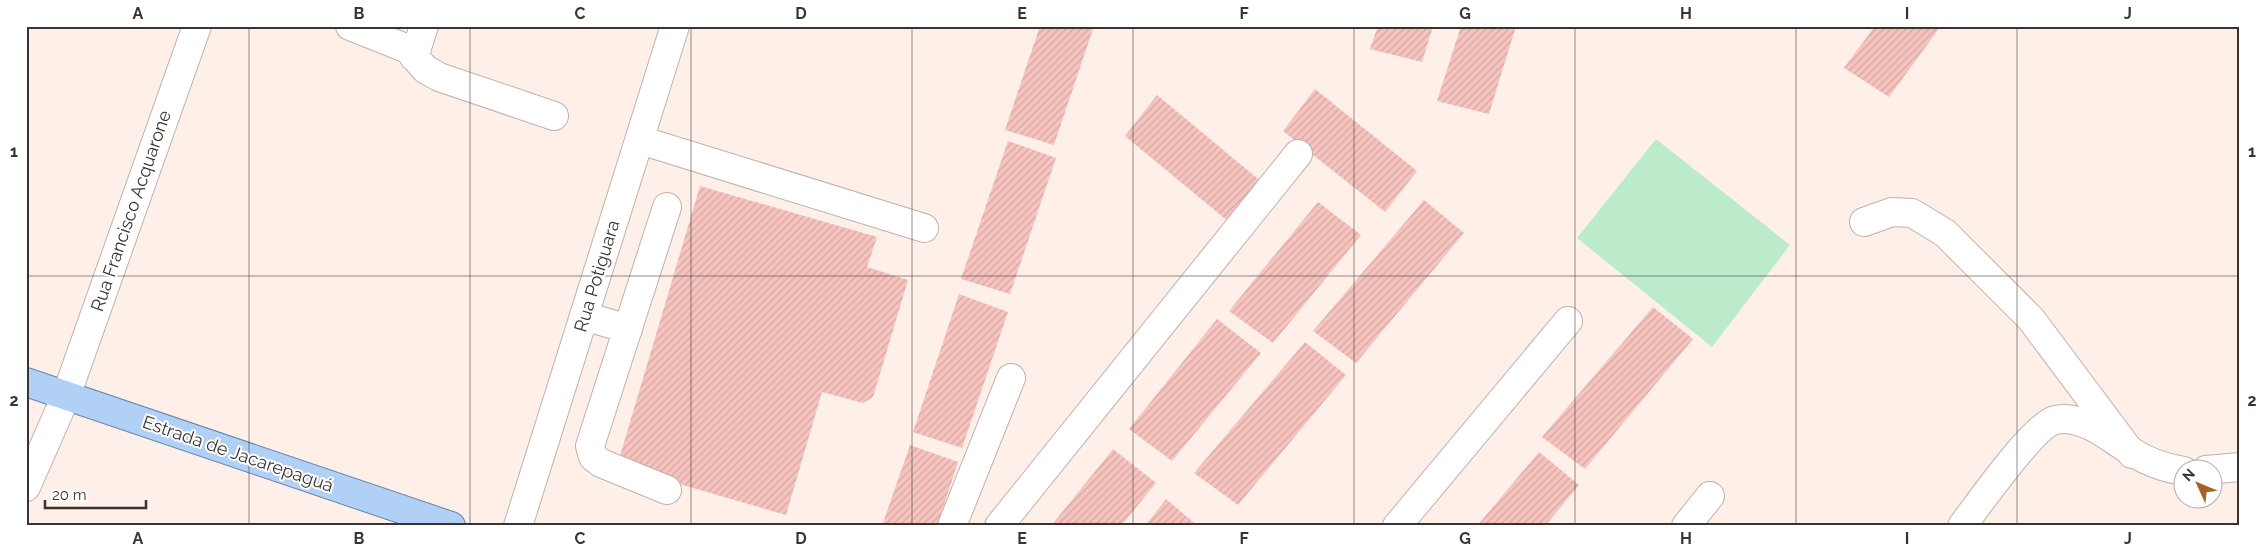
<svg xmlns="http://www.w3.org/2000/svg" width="2266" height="552" font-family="Raleway,sans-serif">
<defs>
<pattern id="building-hatch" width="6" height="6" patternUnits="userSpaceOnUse" patternTransform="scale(1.25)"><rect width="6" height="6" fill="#f6c3be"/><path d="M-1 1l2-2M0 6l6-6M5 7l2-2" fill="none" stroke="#d4a8a4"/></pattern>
</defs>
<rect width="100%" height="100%" fill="#feefe9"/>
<polygon fill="#bcebcb" points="1656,139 1790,245 1712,347 1577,238"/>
<g fill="url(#building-hatch)">
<polygon points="1040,26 1094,26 1054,145 1005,130"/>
<polygon points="1378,26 1433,26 1422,62 1370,49"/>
<polygon points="1461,26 1516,26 1489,114 1437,101"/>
<polygon points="1875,26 1941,26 1889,97 1844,68"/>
<polygon points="1315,89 1417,171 1385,212 1283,131"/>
<polygon points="1157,95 1269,188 1235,227 1125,136"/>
<polygon points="1008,141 1056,158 1010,294 961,279"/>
<polygon points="700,186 877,237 867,267 908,280 873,397 863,403 822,392 786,515 617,466"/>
<polygon points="1424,200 1464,233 1356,363 1313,331"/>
<polygon points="1318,202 1361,235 1273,343 1229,311"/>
<polygon points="959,294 1008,312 962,448 913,432"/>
<polygon points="1653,307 1693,339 1585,469 1542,437"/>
<polygon points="1217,319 1261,353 1172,461 1129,429"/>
<polygon points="1305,342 1346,375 1238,505 1194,473"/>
<polygon points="910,445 958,462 937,526 882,526"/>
<polygon points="1113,449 1156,483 1121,526 1051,526"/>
<polygon points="1539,452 1579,485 1545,526 1477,526"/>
<polygon points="1166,499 1198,526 1145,526"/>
</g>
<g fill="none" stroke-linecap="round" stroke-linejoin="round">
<defs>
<g id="minor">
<polyline points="350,26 408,49 425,69 439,77 554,116"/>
<polyline points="414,57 424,26"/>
<polyline points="640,140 924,228"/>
<polyline points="1864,222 1892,212 1912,213 1945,233 2031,319 2132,454"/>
<polyline points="584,316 628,329"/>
<polyline points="2206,470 2240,467"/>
<polyline points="26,487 66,396 197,26"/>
<polyline points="667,490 601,463 593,457 590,446 667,207"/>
<polyline points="518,526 675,26"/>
<polyline points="952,526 1011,378"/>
<polyline points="999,526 1298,154"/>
<polyline points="1397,526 1568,321"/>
<polyline points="1686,526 1710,496"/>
<path d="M1962,526C1978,505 2033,426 2055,420C2070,416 2089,424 2102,432C2132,452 2147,465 2184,471"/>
</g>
<polyline id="major" points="26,382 451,526"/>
</defs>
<use href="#minor" stroke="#bfb1ab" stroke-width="30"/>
<use href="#major" stroke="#6585ac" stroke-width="30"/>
<use href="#minor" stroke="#fff" stroke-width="28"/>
<use href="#major" stroke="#b1d0f5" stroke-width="28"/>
</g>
<path fill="none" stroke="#393331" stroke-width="1" stroke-opacity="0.55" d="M249,26V526M470,26V526M691,26V526M912,26V526M1133,26V526M1354,26V526M1575,26V526M1796,26V526M2017,26V526M26,276H2240"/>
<g text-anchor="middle" stroke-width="4" stroke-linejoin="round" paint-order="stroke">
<g font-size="18" fill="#393331" stroke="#fff">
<text transform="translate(131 211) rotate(-71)" y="6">Rua Francisco Acquarone</text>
<text transform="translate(597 276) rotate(-73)" y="6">Rua Potiguara</text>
<text transform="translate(238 454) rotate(19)" y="6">Estrada de Jacarepaguá</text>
</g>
</g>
<rect width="2266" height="552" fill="none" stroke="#ffffff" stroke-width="55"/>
<g transform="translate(2198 484) rotate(314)"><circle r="24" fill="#ffffff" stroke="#b0adad"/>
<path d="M0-4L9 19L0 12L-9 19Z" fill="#a3632b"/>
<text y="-8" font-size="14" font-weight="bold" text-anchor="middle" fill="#393331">N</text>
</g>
<path d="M45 500v8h101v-8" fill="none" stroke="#393331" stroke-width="2.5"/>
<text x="52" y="500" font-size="15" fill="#393331" stroke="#ffffff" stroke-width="4" paint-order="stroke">20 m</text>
<rect x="28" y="28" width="2210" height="496" fill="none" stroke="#393331" stroke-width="2"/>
<g font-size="16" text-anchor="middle" font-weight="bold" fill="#393331">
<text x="138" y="19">A</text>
<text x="359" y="19">B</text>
<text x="580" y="19">C</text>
<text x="801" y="19">D</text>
<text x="1022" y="19">E</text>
<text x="1244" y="19">F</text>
<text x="1465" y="19">G</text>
<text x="1686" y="19">H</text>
<text x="1907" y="19">I</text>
<text x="2128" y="19">J</text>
<text x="14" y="157">1</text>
<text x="2252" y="157">1</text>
<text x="14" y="406">2</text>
<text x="2252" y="406">2</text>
<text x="138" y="544">A</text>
<text x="359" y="544">B</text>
<text x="580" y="544">C</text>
<text x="801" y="544">D</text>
<text x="1022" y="544">E</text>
<text x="1244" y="544">F</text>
<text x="1465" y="544">G</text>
<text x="1686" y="544">H</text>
<text x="1907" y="544">I</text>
<text x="2128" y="544">J</text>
</g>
</svg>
